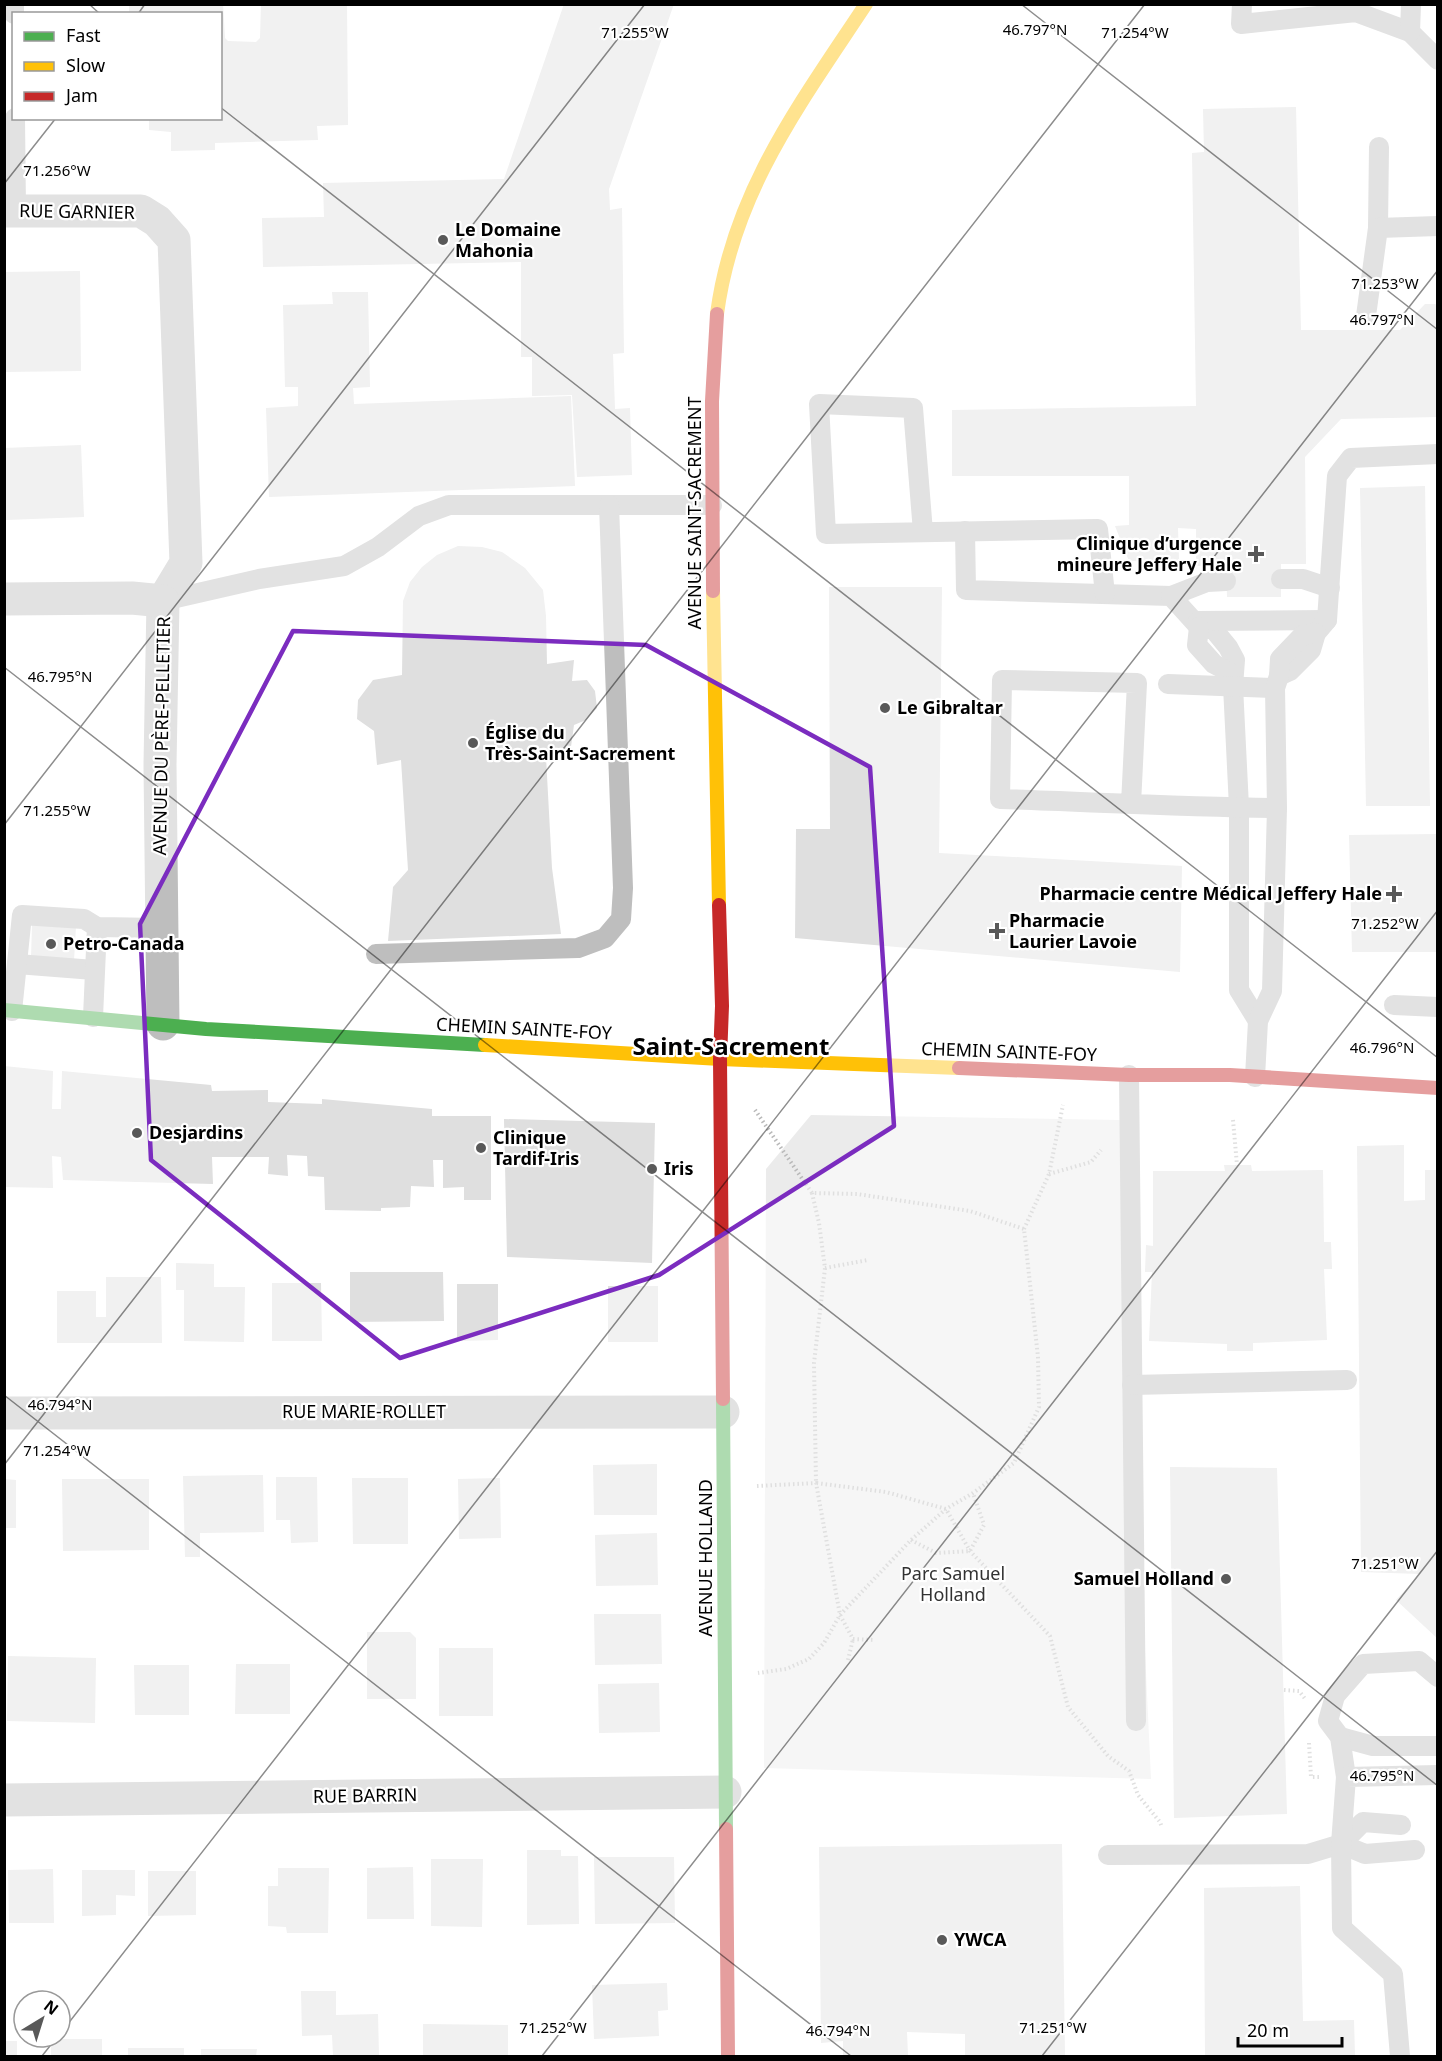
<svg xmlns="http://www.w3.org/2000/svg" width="1442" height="2061" font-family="'Noto Sans',sans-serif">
<rect width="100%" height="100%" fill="#fff"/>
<polygon fill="#ebebeb" points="811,1115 1120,1120 1151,1779 764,1768 766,1169"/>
<g fill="#dfdfdf">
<polygon points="129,4 223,4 225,38 228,41 256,42 260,38 261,4 347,4 348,125 317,126 318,140 215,143 215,150 171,151 171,132 149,130 149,118 220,118 220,14 129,14"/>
<polygon points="564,4 674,4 609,189 610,210 622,208 624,353 613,354 615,409 630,408 632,475 577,477 572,395 532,396 532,357 521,357 521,262 263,267 262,218 324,217 323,183 504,179"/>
<polygon points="1296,107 1301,330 1400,330 1425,304 1435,304 1438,306 1438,417 1341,419 1305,457 1306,564 1281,564 1281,597 1227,597 1226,566 1196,566 1196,529 1178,528 1179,560 1129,561 1115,526 1129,525 1129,476 952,476 952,410 1196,406 1192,153 1204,152 1203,109"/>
<polygon points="80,271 81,371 4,372 4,272"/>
<polygon points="332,292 368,292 370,387 353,388 354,404 571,396 575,486 269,497 266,408 298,406 298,387 285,387 283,305 333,304"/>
<polygon points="81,445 84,517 6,520 4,448"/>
<polygon points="1425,486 1430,806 1366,806 1360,488"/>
<polygon points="458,546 482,547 502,552 525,568 543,590 546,616 547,664 574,660 572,681 587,680 595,691 597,708 586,720 574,725 570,754 546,757 552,868 561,934 388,941 393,887 408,870 401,760 377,765 374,731 357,719 358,700 373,680 402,675 403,601 410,582 422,567 437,555"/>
<polygon points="829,587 942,587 939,853 1182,866 1180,972 795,938 796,829 830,829"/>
<polygon points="1438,834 1438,952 1352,952 1349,835"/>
<polygon points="32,925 76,927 74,960 31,957"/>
<polygon points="4,1066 53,1071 52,1109 61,1109 62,1071 211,1085 212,1091 268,1090 268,1102 322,1104 322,1099 432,1109 432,1116 491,1116 491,1200 464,1200 464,1187 443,1188 443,1160 433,1160 434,1187 411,1186 410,1207 381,1208 381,1211 325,1210 324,1177 308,1176 307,1156 287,1155 288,1176 268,1174 269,1157 212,1157 213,1184 63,1180 61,1157 52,1156 53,1188 4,1187"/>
<polygon points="504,1119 655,1123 652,1263 507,1257"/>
<polygon points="1404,1145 1404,1201 1425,1200 1425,1170 1438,1170 1438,1639 1396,1600 1420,1574 1361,1572 1357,1146"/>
<polygon points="1224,1165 1251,1165 1252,1171 1323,1170 1324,1242 1331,1242 1332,1269 1324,1269 1327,1340 1253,1343 1253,1351 1227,1351 1227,1344 1149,1341 1152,1272 1145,1272 1146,1245 1153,1246 1153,1171 1225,1171"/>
<polygon points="176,1263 214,1264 214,1287 245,1287 244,1342 184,1341 184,1290 176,1290"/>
<polygon points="350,1272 443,1272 444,1321 350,1322"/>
<polygon points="106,1277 161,1277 162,1343 57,1343 57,1291 96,1291 96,1317 106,1317"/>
<polygon points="272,1283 321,1283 322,1341 272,1341"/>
<polygon points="457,1284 498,1284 498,1340 457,1341"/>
<rect x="608" y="1286" width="50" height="56"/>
<polygon points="657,1464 657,1515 594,1515 593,1465"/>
<polygon points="1170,1467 1277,1468 1287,1814 1174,1818"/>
<polygon points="263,1475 264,1532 200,1533 200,1557 185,1557 183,1476"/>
<polygon points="276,1477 317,1477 318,1542 291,1543 290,1520 276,1520"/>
<polygon points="352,1478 408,1478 408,1544 353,1544"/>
<polygon points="500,1478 501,1538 459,1539 458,1479"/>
<polygon points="4,1479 16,1480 16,1528 4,1528"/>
<polygon points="62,1479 149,1479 149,1550 63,1551"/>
<polygon points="657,1533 658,1585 596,1586 595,1535"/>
<polygon points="594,1614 661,1614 662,1664 595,1665"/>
<polygon points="367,1632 410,1632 416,1638 416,1699 367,1699"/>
<rect x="439" y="1648" width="54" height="68"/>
<polygon points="8,1656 96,1658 95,1723 7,1721"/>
<polygon points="236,1664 290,1664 290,1714 235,1714"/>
<polygon points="134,1665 189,1665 189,1715 135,1715"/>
<polygon points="659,1683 660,1732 599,1733 598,1684"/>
<polygon points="1062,1844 1065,2056 965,2056 965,2034 907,2032 908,2056 843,2056 843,2041 821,2043 819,1847"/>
<polygon points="527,1850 561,1850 561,1856 578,1856 579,1924 527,1925"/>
<polygon points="594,1857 674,1857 675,1923 595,1924"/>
<polygon points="431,1859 483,1859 482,1927 431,1926"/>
<polygon points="413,1867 414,1919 367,1919 367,1868"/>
<polygon points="278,1868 329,1868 328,1933 287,1933 286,1927 268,1926 268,1886 278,1886"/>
<polygon points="53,1869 54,1923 9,1923 8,1870"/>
<polygon points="82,1870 135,1870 135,1896 116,1895 116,1915 82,1916"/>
<polygon points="148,1871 196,1871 196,1915 148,1916"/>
<polygon points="1300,1886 1303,2021 1354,2020 1355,2056 1205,2056 1204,1888"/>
<polygon points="667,1983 668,2010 658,2011 659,2036 594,2039 592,1985"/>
<polygon points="301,1991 336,1991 336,2015 378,2014 379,2056 333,2056 332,2035 302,2036"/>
<polygon points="423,2024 508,2025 508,2056 423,2056"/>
<rect x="51" y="2039" width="51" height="17"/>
<rect x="4" y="2041" width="13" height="15"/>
<rect x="128" y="2048" width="56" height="8"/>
<polygon points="201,2049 257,2049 256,2056 201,2056"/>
</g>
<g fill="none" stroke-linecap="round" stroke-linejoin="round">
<g stroke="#b9b9b9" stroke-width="4" stroke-dasharray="1.5 3" stroke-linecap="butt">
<polyline points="755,1110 812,1193 857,1194 970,1211 1024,1229 1038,1357 1039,1407 1014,1463 973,1493 946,1509 911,1540 840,1615 824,1643 809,1659 786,1669 758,1673"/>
<polyline points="1233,1120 1237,1165"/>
<polyline points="1049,1174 1091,1162 1101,1150"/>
<polyline points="812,1193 819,1223 825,1268 814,1363 816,1483 886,1492 946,1509 970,1551 1050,1636 1068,1707 1108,1756 1129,1771 1138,1795 1160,1822 1162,1828"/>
<polyline points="1024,1229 1049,1174 1063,1105"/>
<polyline points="825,1268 868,1260"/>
<polyline points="757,1486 816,1483 840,1615 853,1639 875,1640"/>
<polyline points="911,1540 936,1553 970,1551 984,1525 973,1493"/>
<polyline points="848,1660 853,1639"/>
<polyline points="1284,1690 1299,1691 1306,1700"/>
<polyline points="1309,1743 1311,1777 1320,1777"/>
</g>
<g stroke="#bebebe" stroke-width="20">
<polyline points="14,4 14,14"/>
<polyline points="1242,4 1241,24 1356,12 1410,32 1438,60"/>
<polyline points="1410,32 1411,4"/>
<polyline points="15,118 16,211"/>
<polyline points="1378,228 1379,147"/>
<polyline points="1366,316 1378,228 1438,226"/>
<polyline points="965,531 966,590 1171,596 1199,627 1214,630 1228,647 1235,660 1233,686 1239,807 1239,990 1258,1021"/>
<polyline points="923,532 913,408 819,404 826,534 1098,529 1105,594"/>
<polyline points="1281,579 1303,579 1330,588"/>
<polyline points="1171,596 1207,582 1226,581"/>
<polyline points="163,601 259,579 344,566 378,547 419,516 449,505 712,505"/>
<polyline points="1198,621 1327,620"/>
<polyline points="1199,627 1197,645 1214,664 1233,674"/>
<polyline points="1279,676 1290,671 1311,650 1316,633 1327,620 1337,476 1351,458 1438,454"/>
<polyline points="1168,684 1275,688"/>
<path d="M1131,804L1137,683L1002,680L1000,799C1092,802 1185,807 1277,808"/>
<polyline points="376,954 578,948 605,938 621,919 623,888 609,505"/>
<polyline points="17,964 94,970"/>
<polyline points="1394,1005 1438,1007"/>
<polyline points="12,1011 22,915 84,919 97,927 161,928"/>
<polyline points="93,1017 97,927"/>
<polyline points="1129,1075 1136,1721"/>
<polyline points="1255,1077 1258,1021 1272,991 1277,808 1275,688 1279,676 1280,659 1303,635 1316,633"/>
<polyline points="1132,1385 1347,1380"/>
<polyline points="1340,1737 1373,1746 1438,1746"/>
<polyline points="1346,1777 1340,1737 1328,1721 1335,1696 1363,1664 1419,1661 1438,1677"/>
<polyline points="1341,1844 1363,1822 1401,1825"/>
<polyline points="1108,1855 1308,1854 1341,1844 1365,1854 1415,1850"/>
<polyline points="1400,2056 1393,1974 1342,1928 1341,1844 1346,1777 1438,1775"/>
</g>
<g stroke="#bebebe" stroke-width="33">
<polyline points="4,211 141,211 157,221 174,240 186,563 163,601 160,765 163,1024"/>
<polyline points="4,599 132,598 163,601"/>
<polyline points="4,1413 723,1412"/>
<polyline points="4,1800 725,1792"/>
</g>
<g stroke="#4caf50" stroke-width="14">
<polyline points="4,1010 206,1029 485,1045"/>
<polyline points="723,1399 726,1829"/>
</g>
<g stroke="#ffc107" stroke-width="14">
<path d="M717,314C733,192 800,104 866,4"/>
<polyline points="713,591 719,905"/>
<polyline points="485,1045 720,1059 959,1068"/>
</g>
<g stroke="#c62828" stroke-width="14">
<polyline points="713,591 712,401 717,314"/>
<polyline points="719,905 722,1006 720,1059 723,1399"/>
<polyline points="959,1068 1129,1075 1230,1075 1438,1088"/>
<polyline points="726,1829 728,2056"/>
</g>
</g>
<path d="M0 0H1442V2061H0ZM293,631L646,645L870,767L894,1126L659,1275L400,1358L151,1160L140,924Z" fill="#fff" fill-opacity=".55" fill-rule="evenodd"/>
<path fill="none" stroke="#7b2cbf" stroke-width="4.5" stroke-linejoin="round" d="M293,631L646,645L870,767L894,1126L659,1275L400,1358L151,1160L140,924Z"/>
<path fill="none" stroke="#000" stroke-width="1.5" stroke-opacity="0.45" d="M89,4L100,14M1021,4L1438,330M138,14L145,4M220,107L1438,1058M4,184L56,118M4,667L1438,1786M4,825L645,4M4,1395L851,2056M4,1465L1145,4M60,2034L1438,270M42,2056L57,2037M542,2056L1438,910M1042,2056L1438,1550"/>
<g fill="#595959" stroke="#fff" stroke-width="2">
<circle cx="443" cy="240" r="6"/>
<path d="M1253 545h6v6h6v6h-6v6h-6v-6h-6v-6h6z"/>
<circle cx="885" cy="708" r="6"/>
<circle cx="473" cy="743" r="6"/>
<path d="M1391 885h6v6h6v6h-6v6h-6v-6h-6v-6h6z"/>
<path d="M994 922h6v6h6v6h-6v6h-6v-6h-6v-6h6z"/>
<circle cx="51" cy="944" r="6"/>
<circle cx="137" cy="1133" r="6"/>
<circle cx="481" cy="1148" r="6"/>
<circle cx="652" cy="1169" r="6"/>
<circle cx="1226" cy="1579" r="6"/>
<circle cx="942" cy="1940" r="6"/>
</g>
<g text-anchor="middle" stroke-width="4.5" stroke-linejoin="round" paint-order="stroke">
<g font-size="18" fill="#000" stroke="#fff">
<text transform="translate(77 212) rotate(1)" y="6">RUE GARNIER</text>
<text transform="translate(695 513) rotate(-90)" y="6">AVENUE SAINT-SACREMENT</text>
<text transform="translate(162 736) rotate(-89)" y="6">AVENUE DU PÈRE-PELLETIER</text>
<text transform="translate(524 1029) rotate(3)" y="6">CHEMIN SAINTE-FOY</text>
<text transform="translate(1009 1052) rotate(2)" y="6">CHEMIN SAINTE-FOY</text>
<text x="364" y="1418">RUE MARIE-ROLLET</text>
<text transform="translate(706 1558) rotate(-90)" y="6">AVENUE HOLLAND</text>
<text transform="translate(365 1796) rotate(-1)" y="6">RUE BARRIN</text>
</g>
<g font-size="18" font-weight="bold" fill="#000" stroke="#fff" text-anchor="start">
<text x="455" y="236">Le Domaine<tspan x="455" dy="21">Mahonia</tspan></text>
<text x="1242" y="550" text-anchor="end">Clinique d’urgence<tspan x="1242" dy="21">mineure Jeffery Hale</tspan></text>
<text x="897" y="714">Le Gibraltar</text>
<text x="485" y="739">Église du<tspan x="485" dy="21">Très-Saint-Sacrement</tspan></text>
<text x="1382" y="900" text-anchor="end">Pharmacie centre Médical Jeffery Hale</text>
<text x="1009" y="927">Pharmacie<tspan x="1009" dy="21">Laurier Lavoie</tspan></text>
<text x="63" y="950">Petro-Canada</text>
<text x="149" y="1139">Desjardins</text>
<text x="493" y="1144">Clinique<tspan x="493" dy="21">Tardif-Iris</tspan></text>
<text x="664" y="1175">Iris</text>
<text x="1214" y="1585" text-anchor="end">Samuel Holland</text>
<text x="954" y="1946">YWCA</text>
</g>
<g font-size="18" fill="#323232" stroke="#fff">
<text x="953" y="1580">Parc Samuel<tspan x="953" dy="21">Holland</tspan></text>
</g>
<g font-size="24" font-weight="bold" fill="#000" stroke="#fff">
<text x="731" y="1055">Saint-Sacrement</text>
</g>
</g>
<g font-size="15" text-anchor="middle" fill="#000" stroke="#fff" stroke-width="4.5" stroke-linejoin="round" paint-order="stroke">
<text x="1035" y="35">46.797°N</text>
<text x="635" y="38">71.255°W</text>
<text x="1135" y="38">71.254°W</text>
<text x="57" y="176">71.256°W</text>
<text x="1385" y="289">71.253°W</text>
<text x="1382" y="325">46.797°N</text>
<text x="60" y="682">46.795°N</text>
<text x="57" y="816">71.255°W</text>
<text x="1385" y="929">71.252°W</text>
<text x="1382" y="1053">46.796°N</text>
<text x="60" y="1410">46.794°N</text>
<text x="57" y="1456">71.254°W</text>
<text x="1385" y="1569">71.251°W</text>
<text x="1382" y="1781">46.795°N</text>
<text x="553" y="2033">71.252°W</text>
<text x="1053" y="2033">71.251°W</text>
<text x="838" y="2036">46.794°N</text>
</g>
<rect width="1442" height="2061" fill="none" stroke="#000000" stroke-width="12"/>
<rect x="12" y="12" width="210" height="108" fill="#ffffff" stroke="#999999" stroke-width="1.5"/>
<rect x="24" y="32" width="30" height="9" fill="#4caf50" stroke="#999999" stroke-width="1.5"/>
<text x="66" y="42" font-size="18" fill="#000000">Fast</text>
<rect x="24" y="62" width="30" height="9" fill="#ffc107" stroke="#999999" stroke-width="1.5"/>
<text x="66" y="72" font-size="18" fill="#000000">Slow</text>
<rect x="24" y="92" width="30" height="9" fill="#c62828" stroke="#999999" stroke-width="1.5"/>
<text x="66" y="102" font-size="18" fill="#000000">Jam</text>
<g transform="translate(42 2019) rotate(38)"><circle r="28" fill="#ffffff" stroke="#999999" stroke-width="1.5"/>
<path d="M0-4.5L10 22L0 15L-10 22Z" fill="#595959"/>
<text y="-9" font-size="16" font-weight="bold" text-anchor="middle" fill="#000000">N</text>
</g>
<path d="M1238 2037v9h104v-9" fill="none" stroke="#000000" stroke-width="3"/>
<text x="1247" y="2037" font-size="18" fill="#000000" stroke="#ffffff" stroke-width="4.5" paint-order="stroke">20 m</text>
</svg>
